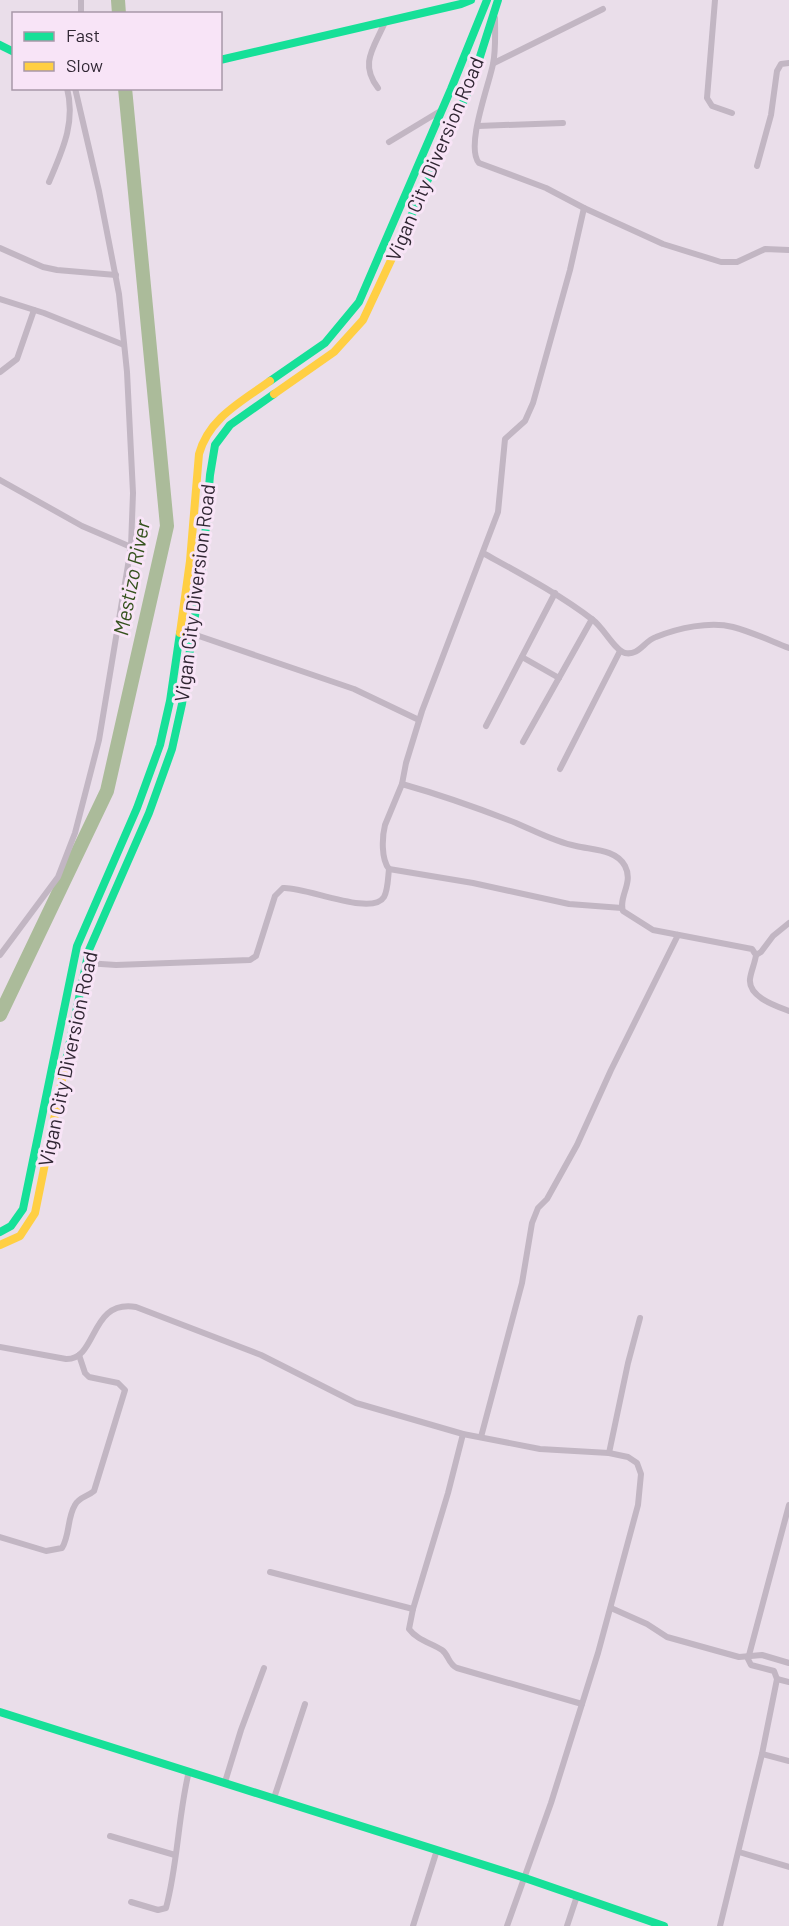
<svg xmlns="http://www.w3.org/2000/svg" width="789" height="1926" font-family="Barlow,sans-serif">
<rect width="100%" height="100%" fill="#eadeea"/>
<g fill="none" stroke-linecap="round" stroke-linejoin="round">
<g stroke="#abbb9a" stroke-width="14">
<polyline points="118,0 119,14"/>
<polyline points="0,1015 107,791 167,526 125,88"/>
</g>
<g stroke="#c2b6c3" stroke-width="6">
<polyline points="81,0 81,14"/>
<polyline points="715,0 707,98 712,106 732,113"/>
<path d="M495,18C495,33 496,50 493,64C489,85 465,147 479,163L546,188L584,208L663,244L721,262H737L765,249L789,250"/>
<polyline points="494,63 603,9"/>
<path d="M378,88C359,63 374,48 385,22"/>
<polyline points="478,126 563,123"/>
<polyline points="389,142 442,110"/>
<polyline points="757,166 771,115 777,71 781,64 789,63"/>
<path d="M49,182C62,151 76,123 67,88"/>
<polyline points="0,248 43,267 57,270 116,275"/>
<polyline points="0,299 44,313 124,345"/>
<polyline points="0,372 17,359 34,310"/>
<polyline points="0,480 82,526 131,547"/>
<path d="M483,553C521,574 559,594 593,620C603,627 615,651 625,653C639,656 644,641 656,637C678,628 710,621 733,627C752,632 771,641 789,648"/>
<polyline points="193,634 354,689 419,720"/>
<polyline points="522,657 559,678"/>
<polyline points="486,726 555,593"/>
<polyline points="523,742 592,619"/>
<polyline points="560,769 620,651"/>
<path d="M402,784C441,795 478,808 516,823C535,831 555,842 576,846C592,850 616,849 625,866C634,883 618,897 623,911L653,930L752,949L756,955C755,963 751,971 750,979C748,997 776,1006 789,1011"/>
<polyline points="389,869 473,883 569,904 622,908"/>
<polyline points="0,955 58,877 75,833 99,740 131,547 133,493 127,372 119,294 99,191 75,88"/>
<polyline points="756,955 761,952 773,936 789,923"/>
<path d="M86,963L116,965L250,960L256,956L275,896L283,888C304,886 372,917 384,897C388,890 388,877 389,869C381,859 382,837 385,825L402,784L406,763L422,711L498,512L505,439L525,421L533,403L570,270L584,208"/>
<path d="M0,1347L66,1359C98,1360 89,1299 136,1307L261,1355L356,1403L463,1434L540,1449L609,1453L628,1457L637,1463L641,1474L638,1505L598,1653L551,1803L507,1926"/>
<path d="M463,1434L448,1493L413,1609L409,1629C417,1640 431,1643 442,1650C449,1655 448,1664 457,1668L582,1704"/>
<polyline points="481,1437 522,1283 532,1223 538,1208 547,1199 577,1145 611,1070 678,935"/>
<polyline points="609,1453 628,1363 640,1318"/>
<path d="M0,1537L46,1551L62,1548C70,1535 67,1518 75,1505C79,1497 87,1497 94,1491L125,1390L118,1383L89,1377L85,1373L79,1355"/>
<polyline points="270,1572 413,1609"/>
<polyline points="611,1608 647,1624 667,1637 739,1657 762,1655 789,1663"/>
<polyline points="777,1679 789,1682"/>
<polyline points="762,1754 789,1761"/>
<polyline points="225,1782 241,1730 264,1668"/>
<polyline points="274,1798 305,1704"/>
<polyline points="110,1836 175,1855"/>
<polyline points="739,1852 789,1867"/>
<path d="M131,1902L158,1910L166,1908C178,1863 178,1816 189,1771"/>
<polyline points="413,1926 437,1850"/>
<polyline points="567,1926 577,1896"/>
<polyline points="720,1926 762,1754 777,1679 774,1671 751,1665 748,1659 789,1505"/>
</g>
<g stroke="#16e098" stroke-width="8">
<polyline points="0,45 14,52"/>
<polyline points="220,60 461,4 471,0"/>
<polyline points="393,256 471,85 498,0"/>
<polyline points="270,381 325,343 359,302 451,89 487,0"/>
<polyline points="64,1070 89,950 149,813 172,749 182,704 203,562 210,475 215,445 230,425 274,394"/>
<polyline points="0,1232 11,1226 23,1209 77,946 137,808 160,745 170,701 180,633"/>
<polyline points="0,1712 525,1878 664,1926"/>
</g>
<g stroke="#ffcf43" stroke-width="8">
<polyline points="274,394 334,352 363,320 393,256"/>
<path d="M180,633L190,561L199,454C209,418 241,402 270,381"/>
<polyline points="0,1245 20,1236 35,1213 64,1070"/>
</g>
</g>
<g text-anchor="middle" stroke-width="6" stroke-linejoin="round" paint-order="stroke">
<g font-size="20" fill="#302633" stroke="#f8e4f7">
<text transform="translate(435 159) rotate(-67)" y="7">Vigan City Diversion Road</text>
<text transform="translate(195 593) rotate(-83)" y="7">Vigan City Diversion Road</text>
<text transform="translate(68 1059) rotate(-78)" y="7">Vigan City Diversion Road</text>
</g>
<g font-size="21" font-style="italic" fill="#35521d" stroke="#f8e4f7">
<text transform="translate(132 578) rotate(-79)" y="7">Mestizo River</text>
</g>
</g>
<rect x="12" y="12" width="210" height="78" fill="#f8e4f7" stroke="#a898a9" stroke-width="1.5"/>
<rect x="24" y="32" width="30" height="9" fill="#16e098" stroke="#a898a9" stroke-width="1.5"/>
<text x="66" y="42" font-size="18" fill="#302633">Fast</text>
<rect x="24" y="62" width="30" height="9" fill="#ffcf43" stroke="#a898a9" stroke-width="1.5"/>
<text x="66" y="72" font-size="18" fill="#302633">Slow</text>
</svg>
